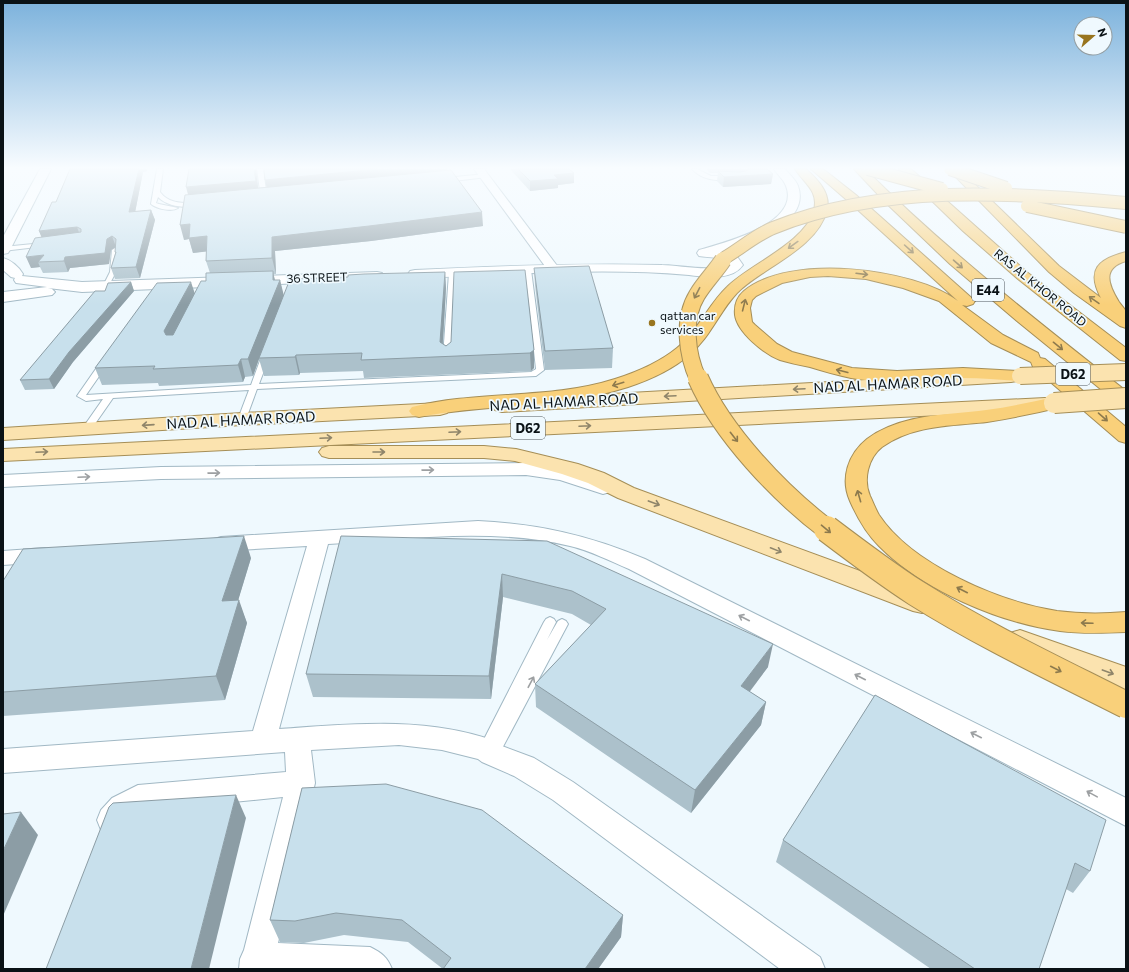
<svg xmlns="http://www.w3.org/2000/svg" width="1129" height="972" font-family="Commissioner,sans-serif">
<rect width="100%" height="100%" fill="#eff9fe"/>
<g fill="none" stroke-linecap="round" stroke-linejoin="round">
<defs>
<g id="service">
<path d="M157,169H163L160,192C169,204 182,203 196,203L198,204V206C185,208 168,207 158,197L156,203L159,204L178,208C172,212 157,209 151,204Z"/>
<polygon points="257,169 263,169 267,198 264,200 261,198"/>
<path d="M692,169H697L711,176H731L734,178L731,180C716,181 702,180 692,169Z"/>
<polygon points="485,174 487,175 487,177 445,182 442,180 445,178"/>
<polygon points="43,243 46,245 45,246 3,251 3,247"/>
<polygon points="115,248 118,250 116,272 108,287 104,287 103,286 110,272 112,250"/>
<polygon points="528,268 531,270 544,370 536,376 257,389 246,419 242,422 238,419 249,390 113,398 90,431 87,432 82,429 103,399 86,401 77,396 102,360 105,360 109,362 86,395 251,385 262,355 266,353 270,355 259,384 531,372 536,369 525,270"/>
<polygon points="452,271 455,273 451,357 447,359 443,357 449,273"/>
<polygon points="550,617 554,619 556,622 547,640 558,621 562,619 566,621 568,624 497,758 492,760 487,758 485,755 481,753 479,749 544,622 546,619"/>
</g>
<g id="minor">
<polygon points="474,169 484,169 558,267 560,270 558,273 550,273"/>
<polygon points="526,463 563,469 610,484 613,488 610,492 603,494 560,480 526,475 161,479 3,487 3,475 161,467"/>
<path d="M478,521C538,524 589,535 645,559L1126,798V826L629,569C610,561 591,551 570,546C490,527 408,539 328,544L279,729C351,724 426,716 495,741L502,746L534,758L573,782L820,957L825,969H780L553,800L514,776L482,762L478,759L442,750L399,745L311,750L315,783L278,943L370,947C382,953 387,957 392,969H239L240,959L244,950L283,797L142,811C129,818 125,828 111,834L101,830L97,820L101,810L112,798L138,785L286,772L285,752L3,773V749L253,731L307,546L221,551L214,549L211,544L214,539L221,537Z"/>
<polygon points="45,548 52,550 56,555 52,560 45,562 3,565 3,551"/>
</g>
<g id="tertiary">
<polygon points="40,169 51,169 10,250 8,253 3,254 3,237"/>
<path d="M774,169H785C789,174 796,180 798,186C811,223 751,243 725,251L736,255L743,265C732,281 705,277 689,275C598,267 506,275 415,278L410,277L408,274L410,271L415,270C497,266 580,263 662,265C677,265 716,273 728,264C721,256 709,258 699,256L697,253L699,250C723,243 801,224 786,186C784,180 777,174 774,169Z"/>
<path d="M3,258C11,260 19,267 23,274L22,276L82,282L377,272L382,273L384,276L382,279L377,280L82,292L48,288L52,289L55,292L52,295L3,302V292L47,287L16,283L14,280L15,278L11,277L3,270Z"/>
</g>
<g id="primary">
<polygon points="1011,372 1017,373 1020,377 1017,381 1011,382 502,412 495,410 492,406 495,402 502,400"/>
<polygon points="1045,398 1052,400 1055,404 1052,408 1045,410 3,461 3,449"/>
<polygon points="440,403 447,405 450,409 447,413 440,415 242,425 3,440 3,428 242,413"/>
<polygon points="329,446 484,446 516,449 578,464 604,473 634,488 931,597 935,604 931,611 922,613 913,611 618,498 588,483 562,474 515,461 484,458 329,458 322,456 319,452 322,448"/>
<polygon points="1020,630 1126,667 1126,690 1010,647 1006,640 1010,633"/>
</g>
<g id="motorway">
<path d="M795,169H806C818,180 831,193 827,210C817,249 763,267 737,293C719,312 710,338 689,355C672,370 649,380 628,387C560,409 488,403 419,417L412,415L409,411L412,407C479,390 550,400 615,379C637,372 660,362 677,348C698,331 708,305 727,287C750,264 805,243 814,210C819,191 804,183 795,169Z"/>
<path d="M811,169H823L856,195L975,301L973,304L967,306L962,305L1003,335L1038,353L1040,358L1045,359L1126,427V443L1119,441L1033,367L1031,362L991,343L939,301L903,288L866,279L828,276L810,277L782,283L756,296L752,300L750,308L752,322L755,325L777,344L792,352L852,368L897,371L963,368L1020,371L1026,372L1029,376L1026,380L1020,381C1001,380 982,378 963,378C926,379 887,385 851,378C837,375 823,371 810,367C800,365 790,363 780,360C764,354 737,332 735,315C734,305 737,297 744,291C789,253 914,268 958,301L848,201Z"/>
<path d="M854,169H865C946,250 1036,320 1126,391V406L1119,404L1017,321L950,264L886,203Z"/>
<polygon points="899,169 911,169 1028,273 1126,348 1126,361 1120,360 1018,279 963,231"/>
<path d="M948,169H959L1059,266L1101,298C1086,270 1098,259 1126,252V261C1102,268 1108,284 1119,302C1121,305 1125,309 1126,312C1127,316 1126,323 1126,328L1120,326L1074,293L1049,272Z"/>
<path d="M1054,397L1061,399L1064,403L1061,407C1036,413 1012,418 987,422C951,426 913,425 882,447C868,458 863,480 870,496C873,502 876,510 879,515C912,565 1000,602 1057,611C1080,614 1103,614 1126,612V632C1104,633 1082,634 1060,631C1000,623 922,590 879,546C866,533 857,517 850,501C840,479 848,454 867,439C901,414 946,415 986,410C1009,407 1031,402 1054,397Z"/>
</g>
</defs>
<use href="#service" stroke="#a1b8c4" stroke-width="2"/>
<use href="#minor" stroke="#a1b8c4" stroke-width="2"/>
<use href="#tertiary" stroke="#a1b8c4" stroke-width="2"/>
<use href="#primary" stroke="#a58e57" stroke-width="2"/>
<use href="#motorway" stroke="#a58e57" stroke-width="2"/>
<use href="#service" fill="#fff" fill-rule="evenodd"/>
<use href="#minor" fill="#fff" fill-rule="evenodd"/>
<use href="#tertiary" fill="#fff" fill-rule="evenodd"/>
<use href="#primary" fill="#fbe3af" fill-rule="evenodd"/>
<use href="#motorway" fill="#f9d07a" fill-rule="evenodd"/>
<defs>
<polyline id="primary-bridge-far1" points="1020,376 1126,372"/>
<polyline id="primary-bridge" points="1054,403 1126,398"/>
<g id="motorway-bridge-far3">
<polyline points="868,169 942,189"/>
<polyline points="950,169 1006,188"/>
<polyline points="1027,206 1126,227"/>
<path d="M722,261L726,257C741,248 756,235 773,228C881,184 1011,192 1126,203"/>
</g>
<path id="motorway-bridge-far2" d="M698,379C687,355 682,319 697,295C704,283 715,272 723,260"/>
<path id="motorway-bridge-far1" d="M698,378C722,433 780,494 828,530"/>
<path id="motorway-bridge" d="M827,529C856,551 885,573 916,593C983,635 1055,669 1126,705"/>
</defs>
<use href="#primary-bridge-far1" stroke="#a58e57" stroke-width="18" stroke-linecap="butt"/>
<use href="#primary-bridge" stroke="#a58e57" stroke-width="22" stroke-linecap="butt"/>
<use href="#motorway-bridge-far3" stroke="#a58e57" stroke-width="14" stroke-linecap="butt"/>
<use href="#motorway-bridge-far2" stroke="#a58e57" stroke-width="18" stroke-linecap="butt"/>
<use href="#motorway-bridge-far1" stroke="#a58e57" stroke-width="22" stroke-linecap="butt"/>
<use href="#motorway-bridge" stroke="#a58e57" stroke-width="28" stroke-linecap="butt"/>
<use href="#primary-bridge-far1" stroke="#fbe3af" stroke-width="16"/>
<use href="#primary-bridge" stroke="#fbe3af" stroke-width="20"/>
<use href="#motorway-bridge-far3" stroke="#f9d07a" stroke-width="12"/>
<use href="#motorway-bridge-far2" stroke="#f9d07a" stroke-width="16"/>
<use href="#motorway-bridge-far1" stroke="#f9d07a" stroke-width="20"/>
<use href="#motorway-bridge" stroke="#f9d07a" stroke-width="26"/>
</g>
<g fill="#acc1cb">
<polygon points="70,169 147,169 147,171 143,172 135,212 151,210 155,220 140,278 115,279 111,268 115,254 115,247 111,250 109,264 70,268 68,272 43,273 40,267 31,268 42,237 39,231 56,202"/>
<polygon points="189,169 256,169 258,188 267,187 264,169 447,169 447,170 483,226 371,241 275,251 276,274 273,274 275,280 280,280 283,295 348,277 445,272 446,288 443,344 446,346 534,350 534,368 531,371 364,378 363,371 300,373 299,375 264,376 259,359 253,376 245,377 243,382 159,386 158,383 102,385 95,368 195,294 206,281 210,273 206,261 207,251 193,253 189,239 184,240 188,195"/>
<polygon points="510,169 569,169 574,173 574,183 558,185 558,188 530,191"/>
<polygon points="706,169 767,169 773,174 771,184 723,187 717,181 718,173 710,173"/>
<polygon points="534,268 613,348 612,368 545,370 535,285"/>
<polygon points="131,282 134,291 73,362 54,389 25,390 20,380"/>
<polygon points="547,541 768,667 749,691 766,702 761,725 691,813 536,707 535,684 591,625 572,614 503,597 491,699 313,697 306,674"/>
<polygon points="251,558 238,600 247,623 225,700 3,716 3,581"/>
<polygon points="875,695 1090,871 1073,893 1066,889 1039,969 931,969 776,862 783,840"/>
<polygon points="302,788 623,915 621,937 598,969 443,969 408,942 344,935 304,943 280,942 270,920"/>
</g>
<g fill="#8c9da5">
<polygon points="139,169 147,169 147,171 143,172 133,223 129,212"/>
<polygon points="254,169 256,169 259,196 190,202 186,187"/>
<polygon points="378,169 447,169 447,176 268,194 265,180"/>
<polygon points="574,173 574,183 558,185 558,188 530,191 530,181 554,175"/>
<polygon points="773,174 771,184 723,187 724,177"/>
<polygon points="151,210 155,220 140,278 136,267"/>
<polygon points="482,212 483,226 371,241 275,251 276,274 272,258 272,237"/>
<polygon points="190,224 207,236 211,251 193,253 189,239 184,240 180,225"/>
<polygon points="77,227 81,238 43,241 39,231"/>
<polygon points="112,236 116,247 111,250 109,264 70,268 68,272 64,261 65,257 107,239"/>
<polygon points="44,255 38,262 40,267 31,268 26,257"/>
<polygon points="273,271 276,286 280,280 284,296 259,358 259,359 253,376 248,359 273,280"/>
<polygon points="445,272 446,288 442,356 440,342"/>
<polygon points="131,282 134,291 73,362 54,389 49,379 69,352"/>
<polygon points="191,282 196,297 170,347 164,331"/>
<polygon points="534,350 534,368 531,371 530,353"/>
<polygon points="296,355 300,373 299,375 295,357"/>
<polygon points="241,359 245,377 243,382 238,365"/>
<polygon points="244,536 251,558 231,624 222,601"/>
<polygon points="502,574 503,597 491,699 489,676"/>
<polygon points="239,600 247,623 225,700 216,676"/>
<polygon points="773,644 768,667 736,710 741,686"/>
<polygon points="766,702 761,725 691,813 695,790"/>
<polygon points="236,795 246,818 209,969 191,969"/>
<polygon points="21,812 38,835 3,916 3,851"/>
<polygon points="623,915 621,937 598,969 585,969"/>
</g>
<g fill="#c8e0ec" stroke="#8c9da5">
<polygon points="70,169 139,169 129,212 151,210 136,267 111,268 116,252 115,252 116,239 112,236 107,239 105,253 65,257 64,261 38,262 44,255 26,257 35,238 81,232 81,229 77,227 39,231 52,202 56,202"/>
<polygon points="189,169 254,169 256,181 186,187"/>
<polygon points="264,169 378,169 265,180"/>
<polygon points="518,169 569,169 574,173 554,175 558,179 530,181"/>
<polygon points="749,169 767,169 773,174 724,177 718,171 739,172 746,171"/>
<polygon points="451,170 482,212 369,226 272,237 272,258 206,261 207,236 189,238 190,224 180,225 185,195"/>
<polygon points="589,266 613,348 545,351 534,268"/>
<polygon points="525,270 534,350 530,353 361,360 362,353 296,355 295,357 259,358 290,279 348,277 348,275 364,274 445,272 440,342 446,346 451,342 454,272"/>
<polygon points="273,271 273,280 280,280 248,359 241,359 238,365 153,369 155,366 95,368 157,283 191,282 164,331 166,335 173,335 201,281 206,281 206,273"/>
<polygon points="131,282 69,352 49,379 20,380 95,291 105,291 108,283"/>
<polygon points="244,536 222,601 239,600 216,676 3,692 3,581 23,549"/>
<polygon points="341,536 547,541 773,644 741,686 766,702 695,790 535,684 606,609 572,591 502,574 489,676 306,674"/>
<polygon points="875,695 1106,820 1090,871 1075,863 1039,969 975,969 783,840"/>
<polygon points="386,784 482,810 623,915 585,969 443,969 451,958 402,920 336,913 295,921 270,920 302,788"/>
<polygon points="236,795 191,969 46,969 109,807 113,803"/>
<polygon points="21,812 3,851 3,814"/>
</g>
<defs><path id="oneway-shaft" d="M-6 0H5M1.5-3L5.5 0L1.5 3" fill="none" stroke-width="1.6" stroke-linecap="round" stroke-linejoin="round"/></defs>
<g stroke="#8d7a4d">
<use href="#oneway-shaft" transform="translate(793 245) rotate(144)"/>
<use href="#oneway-shaft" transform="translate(909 249) rotate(42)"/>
<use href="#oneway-shaft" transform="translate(958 264) rotate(41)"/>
<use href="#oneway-shaft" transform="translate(862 274) rotate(7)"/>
<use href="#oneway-shaft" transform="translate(697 293) rotate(117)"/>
<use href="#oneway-shaft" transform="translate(1094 300) rotate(-145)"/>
<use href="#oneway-shaft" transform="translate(744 305) rotate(-76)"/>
<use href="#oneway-shaft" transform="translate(1058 346) rotate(39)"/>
<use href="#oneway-shaft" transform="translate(842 371) rotate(-166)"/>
<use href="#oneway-shaft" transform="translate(618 384) rotate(163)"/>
<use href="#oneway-shaft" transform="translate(1103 417) rotate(41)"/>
<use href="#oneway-shaft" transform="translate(734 437) rotate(52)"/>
<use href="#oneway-shaft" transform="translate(859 496) rotate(-106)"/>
<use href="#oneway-shaft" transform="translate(826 529) rotate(40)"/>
<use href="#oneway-shaft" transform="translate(962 590) rotate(-153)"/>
<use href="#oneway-shaft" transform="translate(1087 623) rotate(-178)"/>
<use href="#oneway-shaft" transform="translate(1056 669) rotate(27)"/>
</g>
<g stroke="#8f856a">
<use href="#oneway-shaft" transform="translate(799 389) rotate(177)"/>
<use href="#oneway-shaft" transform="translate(670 396) rotate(177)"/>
<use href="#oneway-shaft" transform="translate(148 425) rotate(176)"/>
<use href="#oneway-shaft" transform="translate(585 426) rotate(-3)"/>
<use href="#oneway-shaft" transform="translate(455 432) rotate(-3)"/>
<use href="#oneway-shaft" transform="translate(326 438) rotate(-3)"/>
<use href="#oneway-shaft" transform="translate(42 452) rotate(-3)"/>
<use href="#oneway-shaft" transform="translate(379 452)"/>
<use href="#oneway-shaft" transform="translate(654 503) rotate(20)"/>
<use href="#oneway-shaft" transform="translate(776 550) rotate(22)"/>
<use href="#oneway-shaft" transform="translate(1108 672) rotate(20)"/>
</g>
<g stroke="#9da0a2">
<use href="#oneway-shaft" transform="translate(428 470) rotate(-1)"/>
<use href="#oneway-shaft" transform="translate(214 473) rotate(-1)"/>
<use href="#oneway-shaft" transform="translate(84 477) rotate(-3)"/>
<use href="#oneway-shaft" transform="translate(744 618) rotate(-153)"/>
<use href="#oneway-shaft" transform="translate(860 677) rotate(-153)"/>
<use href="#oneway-shaft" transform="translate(531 682) rotate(-62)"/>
<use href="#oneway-shaft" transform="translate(976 735) rotate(-153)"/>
<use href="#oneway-shaft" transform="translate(1092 794) rotate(-151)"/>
</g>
<linearGradient id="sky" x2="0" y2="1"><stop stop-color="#7cb2dc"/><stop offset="0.55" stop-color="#f8fcff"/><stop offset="1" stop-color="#f8fcff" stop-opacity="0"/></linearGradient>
<rect width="1129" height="305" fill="url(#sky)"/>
<circle fill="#98751f" stroke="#eff9fe" stroke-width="1.5" cx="652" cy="323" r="4"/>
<g text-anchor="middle" stroke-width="3.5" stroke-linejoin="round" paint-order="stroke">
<g font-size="12" fill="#0a1216" stroke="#eff9fe">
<text transform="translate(317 278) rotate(-2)" y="4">36 STREET</text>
<text transform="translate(1040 288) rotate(39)" y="4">RAS AL KHOR ROAD</text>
</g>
<g font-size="12" fill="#0a1216" stroke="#eff9fe" text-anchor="start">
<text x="660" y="320">qattan car<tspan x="660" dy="14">services</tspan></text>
</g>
<g fill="#eff9fe" stroke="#4f575c" stroke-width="1">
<rect x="972" y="279" width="32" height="22" rx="3"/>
<rect x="1056" y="363" width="34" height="22" rx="3"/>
<rect x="511" y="417" width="34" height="22" rx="3"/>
</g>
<g font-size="13" font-weight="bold" fill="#0a1216">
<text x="988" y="295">E44</text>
<text x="1073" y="379">D62</text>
<text x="528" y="433">D62</text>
</g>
<g font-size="14" fill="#0a1216" stroke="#eff9fe">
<text transform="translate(888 384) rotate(-3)" y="5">NAD AL HAMAR ROAD</text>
<text transform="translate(564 402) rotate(-3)" y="5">NAD AL HAMAR ROAD</text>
<text transform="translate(241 420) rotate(-3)" y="5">NAD AL HAMAR ROAD</text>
</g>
</g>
<rect width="1129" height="972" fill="none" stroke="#0a1216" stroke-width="8"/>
<g transform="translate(1093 36) rotate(70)"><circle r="19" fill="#eff9fe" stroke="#939da1"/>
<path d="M0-3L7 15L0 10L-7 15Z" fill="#98751f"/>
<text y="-6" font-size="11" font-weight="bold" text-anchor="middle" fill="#0a1216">N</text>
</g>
</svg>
